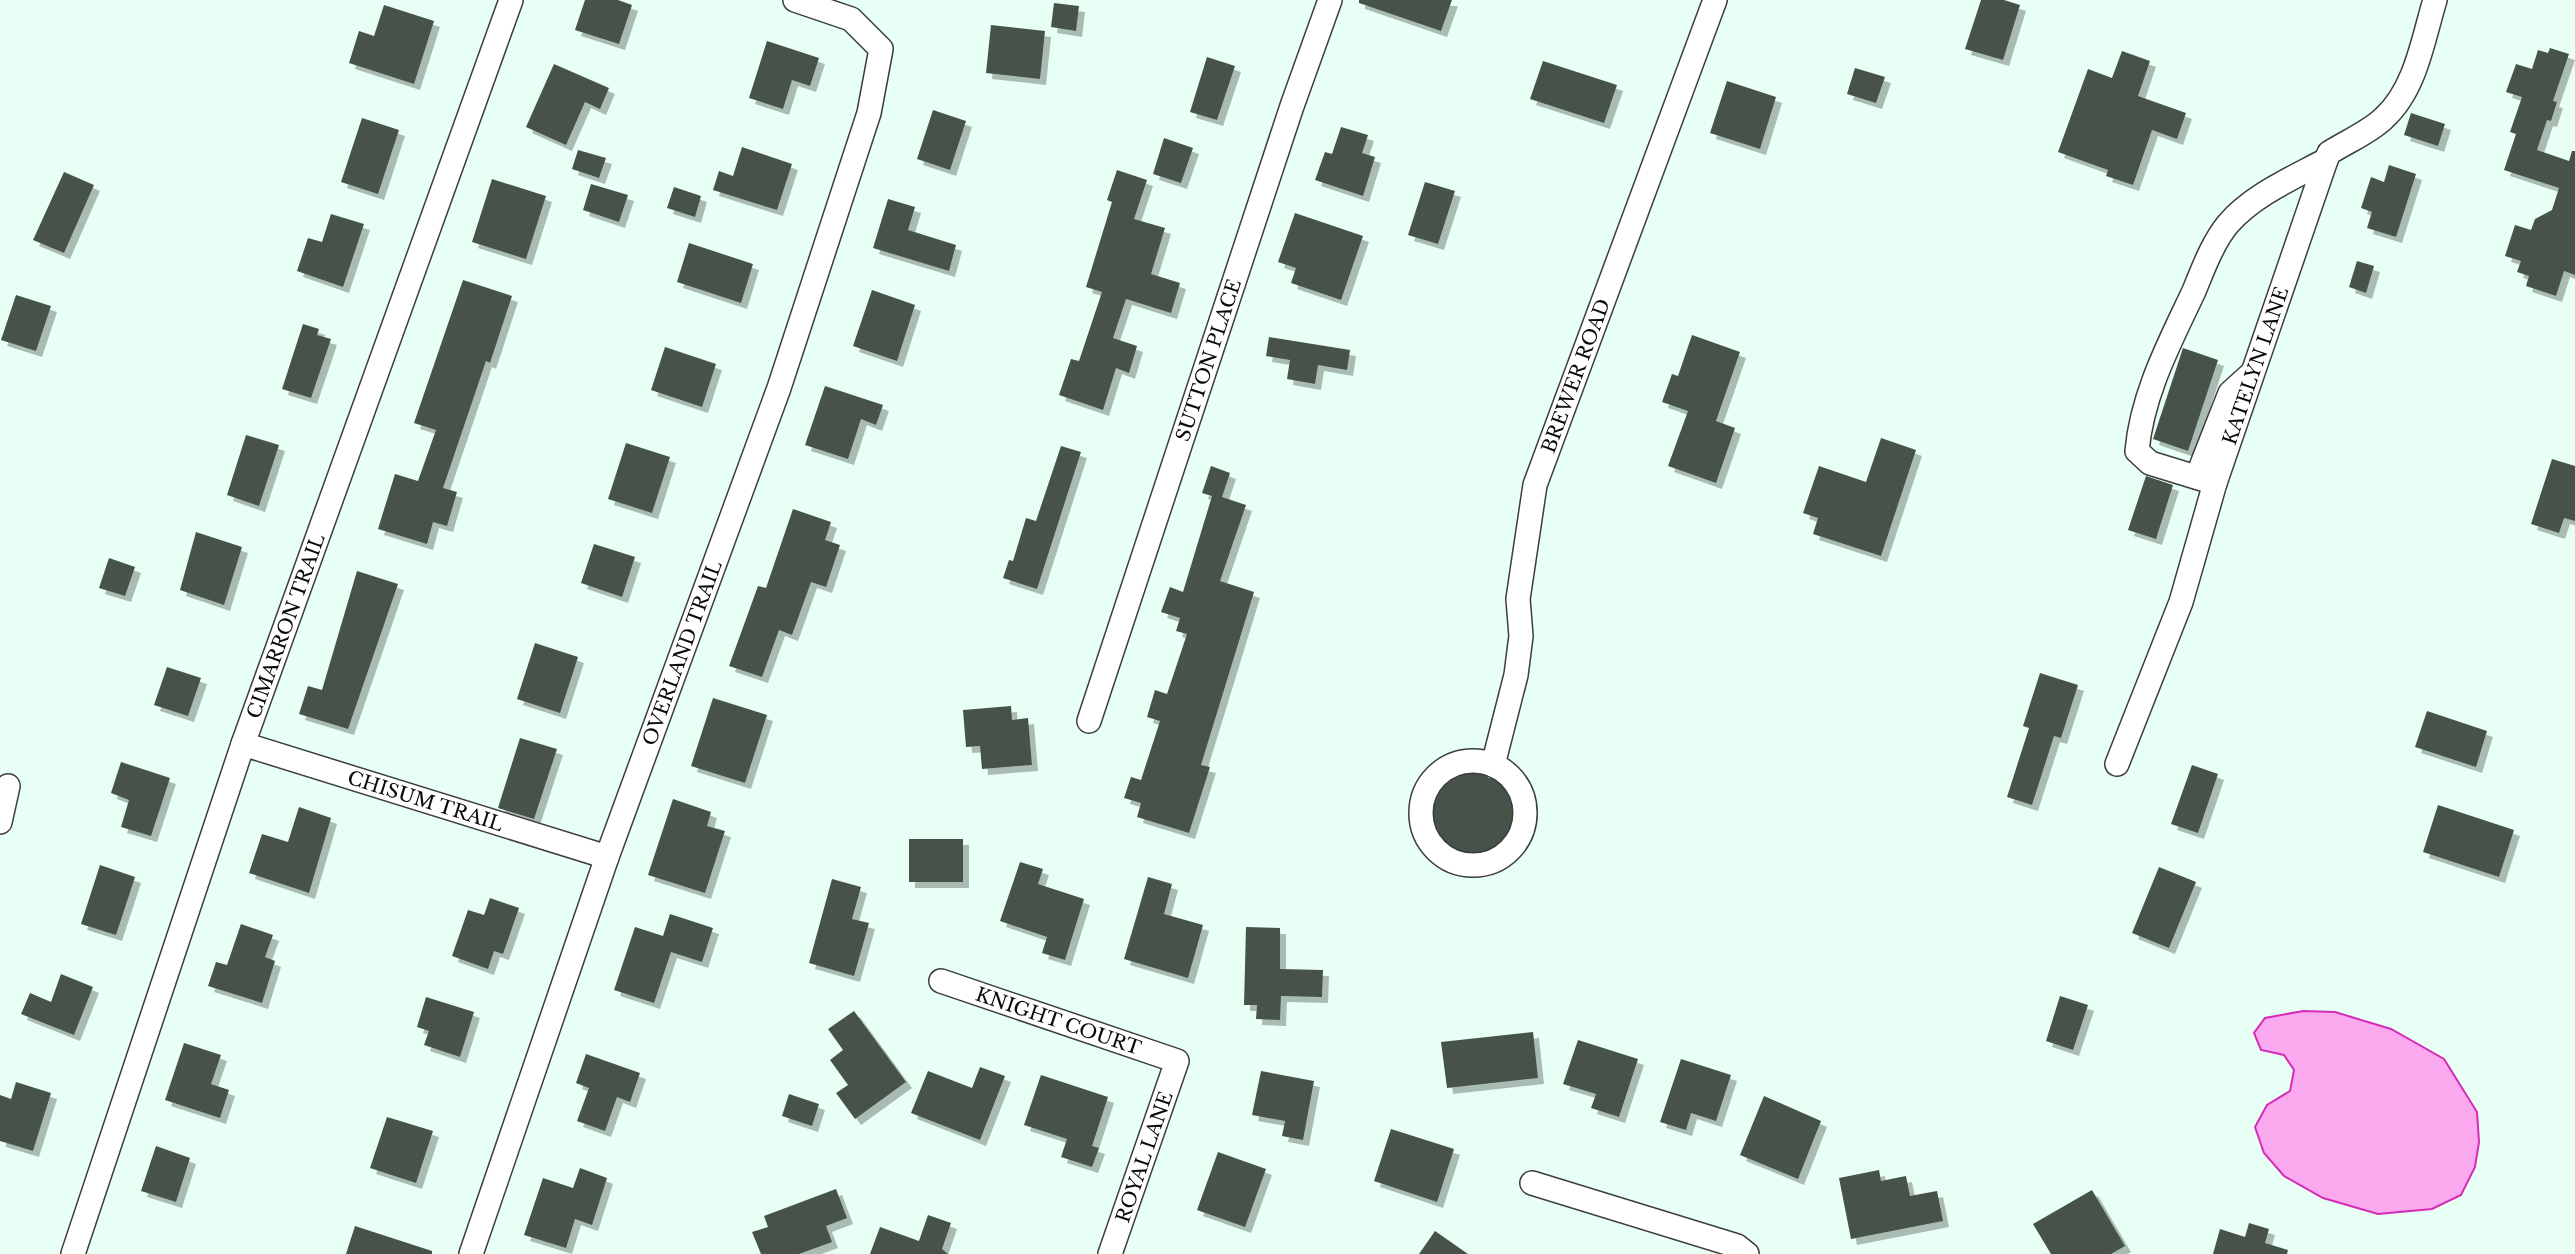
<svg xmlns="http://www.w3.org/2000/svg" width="2575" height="1254" font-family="'Libre Baskerville',serif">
<defs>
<filter id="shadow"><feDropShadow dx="6" dy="6" stdDeviation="0" flood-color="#0004"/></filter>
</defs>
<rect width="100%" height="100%" fill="#e8fff5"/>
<polygon fill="#faa9ee" stroke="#d52cb7" stroke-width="2" points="2303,1011 2335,1012 2391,1029 2444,1059 2477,1112 2479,1142 2475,1167 2461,1195 2432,1209 2378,1214 2323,1198 2284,1176 2264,1153 2255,1127 2267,1105 2290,1091 2294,1070 2284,1055 2261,1050 2254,1033 2265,1018"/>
<g fill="#465348" filter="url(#shadow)">
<polygon points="585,0 618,0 632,5 619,44 575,30"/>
<polygon points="1359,0 1452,0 1441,31 1359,3"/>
<polygon points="1981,0 2004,0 2020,5 2003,60 1965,49"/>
<polygon points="1054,3 1079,6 1076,31 1051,27"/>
<polygon points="384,5 434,21 414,84 349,63 359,31 374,36"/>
<polygon points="991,25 1045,31 1040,79 986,73"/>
<polygon points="767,41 819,58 810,86 792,80 783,109 749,98"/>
<polygon points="2550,48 2569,54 2553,101 2557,102 2551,121 2547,120 2537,150 2569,161 2572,151 2575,151 2575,275 2564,271 2556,296 2526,286 2529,276 2517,272 2521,261 2505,256 2515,225 2531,230 2535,219 2552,210 2559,188 2504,170 2516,134 2510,132 2522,97 2506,92 2516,64 2532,69 2538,50 2548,53"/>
<polygon points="2122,51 2150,61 2138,96 2186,113 2177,139 2152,130 2133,185 2106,176 2108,170 2058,152 2088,69 2112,78"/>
<polygon points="1207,57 1235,66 1217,120 1190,112"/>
<polygon points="1543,61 1617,85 1604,123 1530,99"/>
<polygon points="554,64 609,88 600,109 585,102 566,145 526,127"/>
<polygon points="1855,68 1885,77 1876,103 1847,94"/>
<polygon points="1727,81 1776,97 1760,149 1710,133"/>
<polygon points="933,110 966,121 950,170 917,159"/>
<polygon points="2411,113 2445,124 2438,146 2404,135"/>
<polygon points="362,118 399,130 378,194 341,182"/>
<polygon points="1341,127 1368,135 1362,153 1375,157 1363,196 1315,180 1325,152 1332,154"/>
<polygon points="1164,138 1193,148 1181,183 1153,174"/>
<polygon points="742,147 792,164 777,210 713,190 719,171 733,176"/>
<polygon points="578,150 606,158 599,178 572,169"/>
<polygon points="2389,165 2416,174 2396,237 2367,228 2372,212 2361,208 2371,177 2384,182"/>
<polygon points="1117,170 1147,180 1134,219 1165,228 1151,274 1180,283 1171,313 1126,299 1113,338 1137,346 1129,373 1116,368 1103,410 1059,395 1071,359 1079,361 1102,292 1086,287 1112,202 1107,200"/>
<polygon points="64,172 94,185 64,253 33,240"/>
<polygon points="492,179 546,196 526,259 472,242"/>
<polygon points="1425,182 1455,191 1438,244 1408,235"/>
<polygon points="591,184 628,195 619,222 583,210"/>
<polygon points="674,187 701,196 695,217 667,208"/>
<polygon points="888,199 915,207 908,230 956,245 949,271 873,248"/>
<polygon points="1295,213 1363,236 1341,300 1291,283 1296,268 1278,262"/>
<polygon points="331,214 364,224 343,287 297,271 308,238 322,242"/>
<polygon points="689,243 753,264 741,303 677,282"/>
<polygon points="2357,261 2374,266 2366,293 2349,287"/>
<polygon points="463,280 512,296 490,363 486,361 443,488 457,492 447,526 433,522 427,544 378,529 395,474 418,481 436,430 414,423"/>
<polygon points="872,290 915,305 897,361 853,346"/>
<polygon points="16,295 51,306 36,351 1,340"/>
<polygon points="303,324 319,329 317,335 331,339 311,398 282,389"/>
<polygon points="1692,335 1740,352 1716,421 1735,428 1716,483 1668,466 1688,411 1662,402 1672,374 1678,376"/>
<polygon points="1269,337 1350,350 1347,370 1318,365 1315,384 1287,379 1290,360 1266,356"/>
<polygon points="665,347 716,364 702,407 651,390"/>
<polygon points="2183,348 2218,360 2188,451 2153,439"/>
<polygon points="825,386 883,405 876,425 861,419 848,459 805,445"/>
<polygon points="246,435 279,445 259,506 227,495"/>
<polygon points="1881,438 1916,450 1881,556 1813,534 1818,518 1803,513 1819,466 1866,482"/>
<polygon points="626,443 670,457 652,513 608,499"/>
<polygon points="1061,446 1081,452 1037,589 1003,578 1009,560 1013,561 1026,518 1036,521"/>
<polygon points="2552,459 2575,466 2575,521 2564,518 2559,533 2531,524"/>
<polygon points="1211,466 1230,473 1222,497 1246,505 1220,581 1254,592 1201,765 1210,767 1189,833 1137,817 1141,803 1124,798 1131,777 1141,780 1160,721 1147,717 1155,690 1167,694 1187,634 1176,631 1180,618 1161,612 1170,587 1183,592 1212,496 1202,493"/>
<polygon points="2146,476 2173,485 2156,539 2128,530"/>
<polygon points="793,509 831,522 825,540 840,545 826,587 811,582 792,635 779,630 762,677 729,666 758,586 766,588"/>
<polygon points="196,532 242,547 224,605 180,590"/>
<polygon points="594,544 635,557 622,597 581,583"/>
<polygon points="109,558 135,567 125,596 99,588"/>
<polygon points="357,571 398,584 348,729 299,714 308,686 322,690"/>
<polygon points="535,643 578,657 560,713 517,699"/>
<polygon points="167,667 201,678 188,716 154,705"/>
<polygon points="2040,673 2078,685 2061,738 2054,736 2032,805 2007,797 2029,728 2023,726"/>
<polygon points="713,698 767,715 745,783 691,766"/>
<polygon points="1011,706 1012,720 1028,718 1032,765 982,769 980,746 966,747 963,710"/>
<polygon points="2427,711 2487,731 2476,767 2415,747"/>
<polygon points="520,738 557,749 534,819 498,808"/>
<polygon points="121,762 170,778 151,836 121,827 129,800 111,793"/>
<polygon points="2192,765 2218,774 2198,833 2171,824"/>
<polygon points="1451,772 1482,773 1489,778 1497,778 1508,788 1517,813 1515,826 1500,848 1475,857 1462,855 1440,839 1434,828 1432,813 1434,799"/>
<polygon points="673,799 711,812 707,826 725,831 705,893 648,875"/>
<polygon points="2438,805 2514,830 2499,877 2423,852"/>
<polygon points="299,807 331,818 309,893 249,873 262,834 288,842"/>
<rect x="909" y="839" width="54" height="43"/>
<polygon points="1020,862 1043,869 1038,884 1084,899 1065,960 1042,953 1047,937 1000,921"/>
<polygon points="100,865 135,877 116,935 81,924"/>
<polygon points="2159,867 2196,882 2169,948 2132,933"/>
<polygon points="1148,877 1172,884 1164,914 1203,925 1188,978 1124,959"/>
<polygon points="832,879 861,887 852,919 869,923 854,976 809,963"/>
<polygon points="490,898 519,908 503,954 494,951 488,969 452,956 468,910 484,915"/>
<polygon points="670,914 713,928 702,962 671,952 654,1003 614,990 635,927 663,936"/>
<polygon points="241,924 273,935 265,957 275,961 262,1003 208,986 216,962 227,965"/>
<polygon points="1246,927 1280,928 1280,969 1323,970 1322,997 1281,996 1280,1020 1256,1019 1257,1005 1244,1005"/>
<polygon points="61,974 93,987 74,1035 21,1014 30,993 51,1002"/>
<polygon points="2060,996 2088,1005 2073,1050 2046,1041"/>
<polygon points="426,997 474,1012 460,1057 424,1045 429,1031 417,1027"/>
<polygon points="854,1011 906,1082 855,1119 836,1093 848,1085 830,1060 843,1050 828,1029"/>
<polygon points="1533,1032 1538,1078 1447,1088 1441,1042"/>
<polygon points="1578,1040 1638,1059 1619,1117 1591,1108 1596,1094 1563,1084"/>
<polygon points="184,1043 221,1055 211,1084 229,1090 220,1118 165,1100"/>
<polygon points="586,1054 640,1073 630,1102 617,1097 605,1131 577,1121 589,1088 576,1083"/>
<polygon points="1681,1059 1731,1075 1716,1121 1691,1113 1686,1130 1660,1122"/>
<polygon points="980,1067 1005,1076 980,1140 911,1113 928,1071 972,1088"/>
<polygon points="1261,1071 1314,1081 1303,1140 1282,1136 1285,1121 1252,1115"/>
<polygon points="1041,1075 1108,1097 1092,1146 1099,1148 1092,1167 1061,1157 1067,1139 1024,1125"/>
<polygon points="16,1082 51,1093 33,1151 0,1141 0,1095 11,1099"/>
<polygon points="789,1094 819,1104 812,1126 782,1116"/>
<polygon points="1764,1096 1821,1121 1798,1179 1740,1155"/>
<polygon points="387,1117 433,1131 416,1183 370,1168"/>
<polygon points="1391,1129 1454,1149 1437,1202 1374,1181"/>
<polygon points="156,1146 190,1158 176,1202 141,1191"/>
<polygon points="1218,1152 1266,1169 1245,1227 1197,1210"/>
<polygon points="580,1168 607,1178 592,1225 575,1219 566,1248 524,1235 543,1178 573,1188"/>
<polygon points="1879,1170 1881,1181 1906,1176 1910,1196 1937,1191 1943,1221 1851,1239 1839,1178"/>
<polygon points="836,1189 847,1218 826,1226 832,1242 799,1254 761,1254 752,1232 768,1227 764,1216"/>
<polygon points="2092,1190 2125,1246 2111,1254 2051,1254 2033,1224"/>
<polygon points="928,1215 951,1223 942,1249 948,1254 870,1254 880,1227 919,1241"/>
<polygon points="2249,1223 2269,1229 2265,1243 2288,1250 2287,1254 2213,1254 2220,1229 2245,1237"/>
<polygon points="355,1226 432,1251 432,1254 346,1254"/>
<polygon points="1435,1231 1468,1254 1419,1254"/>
</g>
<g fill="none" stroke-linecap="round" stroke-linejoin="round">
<defs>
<g id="minor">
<polyline points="2197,477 2230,393 2252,373"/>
<path d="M2215,483L2150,463L2137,451C2142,394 2170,342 2194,291C2203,269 2213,242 2228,224C2253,195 2293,178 2326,160"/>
<path id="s1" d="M1089,721L1292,106L1330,0"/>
<path id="s2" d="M243,744L607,857"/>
<circle cx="1473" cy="813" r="52"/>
<path id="s3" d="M2117,764L2181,602L2215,483L2326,160L2329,153C2346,142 2370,132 2384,118C2416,89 2423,39 2435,0"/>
<path id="s4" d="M1493,765L1516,675L1521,636L1518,599L1535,485L1715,0"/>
<polyline points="0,822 8,786"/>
<path id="s5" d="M941,981L1177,1061L1110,1254"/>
<polyline points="1532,1183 1737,1246 1747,1254"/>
<path id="s6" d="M73,1254L243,744L511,0"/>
<path id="s7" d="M471,1254L607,857L779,388L869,113L881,49L851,19L795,0"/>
</g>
</defs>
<use href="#minor" stroke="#3d3d3d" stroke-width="26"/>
<use href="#minor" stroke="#fff" stroke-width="23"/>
</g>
<g text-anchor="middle" stroke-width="7" stroke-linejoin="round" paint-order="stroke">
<g font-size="19" fill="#0a0a0a" stroke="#fff">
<text dy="7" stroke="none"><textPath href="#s1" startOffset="380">SUTTON PLACE</textPath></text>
<text dy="7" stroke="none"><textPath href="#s3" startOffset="422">KATELYN LANE</textPath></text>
<text dy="7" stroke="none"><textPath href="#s4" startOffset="401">BREWER ROAD</textPath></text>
<text dy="7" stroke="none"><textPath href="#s6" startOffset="663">CIMARRON TRAIL</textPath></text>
<text dy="7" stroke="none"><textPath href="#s7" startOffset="637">OVERLAND TRAIL</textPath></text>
<text dy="7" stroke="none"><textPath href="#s2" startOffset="191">CHISUM TRAIL</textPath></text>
<text dy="7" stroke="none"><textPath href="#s5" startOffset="124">KNIGHT COURT</textPath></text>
<text transform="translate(1144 1157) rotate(-71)" y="7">ROYAL LANE</text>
</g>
</g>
</svg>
